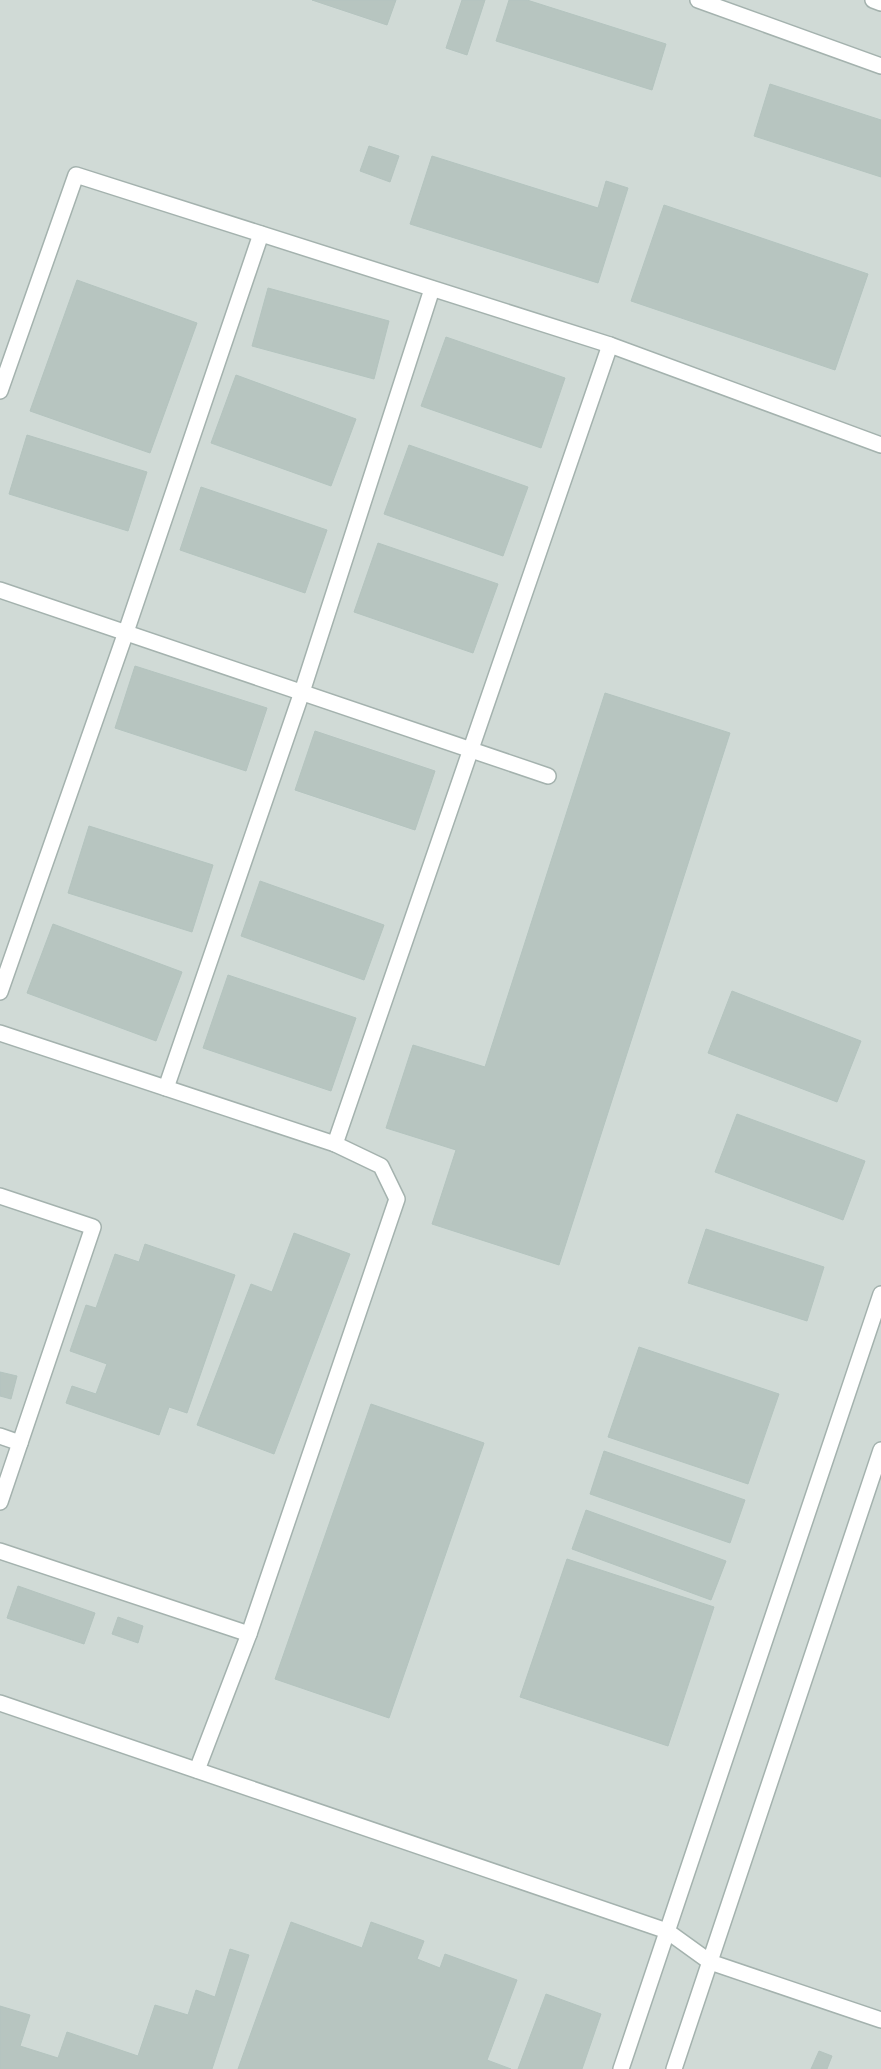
<svg xmlns="http://www.w3.org/2000/svg" width="881" height="2069" font-family="'Titillium Web',sans-serif">
<rect width="100%" height="100%" fill="#e1ebe7"/>
<rect fill="#d0dad6" x="0" y="0" width="881" height="2069"/>
<g fill="#b7c5c0" stroke="#b4c4bf">
<polygon points="312,0 396,0 387,25"/>
<polygon points="462,0 485,0 467,55 446,48"/>
<polygon points="509,0 527,0 666,44 652,90 496,41"/>
<polygon points="770,84 881,120 881,177 754,136"/>
<polygon points="369,146 399,156 390,182 360,171"/>
<polygon points="432,156 598,208 606,181 628,188 598,283 410,224"/>
<polygon points="664,205 868,274 835,370 631,301"/>
<polygon points="77,280 197,323 150,453 30,411"/>
<polygon points="268,288 389,321 374,379 252,346"/>
<polygon points="446,337 565,378 541,448 421,406"/>
<polygon points="236,375 356,419 331,486 211,443"/>
<polygon points="27,435 147,472 128,531 9,494"/>
<polygon points="409,445 528,487 503,556 384,514"/>
<polygon points="201,487 327,530 305,593 180,550"/>
<polygon points="378,543 498,584 473,653 354,612"/>
<polygon points="135,666 267,708 246,771 115,728"/>
<polygon points="605,693 730,733 559,1265 432,1224 456,1150 386,1128 413,1045 485,1067"/>
<polygon points="315,731 435,771 415,830 295,790"/>
<polygon points="89,826 213,865 192,932 68,893"/>
<polygon points="260,881 384,925 364,980 241,936"/>
<polygon points="53,924 182,972 156,1041 27,993"/>
<polygon points="228,975 356,1018 331,1091 203,1048"/>
<polygon points="732,991 861,1041 837,1102 708,1053"/>
<polygon points="737,1114 865,1161 843,1220 715,1172"/>
<polygon points="706,1229 824,1267 807,1321 688,1283"/>
<polygon points="294,1233 350,1254 274,1454 197,1425 251,1284 272,1292"/>
<polygon points="145,1244 235,1275 187,1413 169,1407 159,1435 66,1403 72,1386 96,1394 107,1364 70,1351 86,1305 96,1308 115,1254 139,1262"/>
<polygon points="639,1347 779,1394 748,1484 608,1437"/>
<polygon points="0,1372 17,1376 11,1399 0,1396"/>
<polygon points="371,1404 484,1443 389,1718 275,1679"/>
<polygon points="604,1451 745,1500 730,1543 590,1494"/>
<polygon points="586,1510 726,1561 711,1600 572,1549"/>
<polygon points="567,1559 714,1607 668,1746 520,1697"/>
<polygon points="18,1586 95,1613 84,1644 7,1618"/>
<polygon points="118,1617 143,1626 138,1643 112,1634"/>
<polygon points="291,1922 362,1948 371,1922 424,1941 417,1959 440,1968 445,1954 517,1980 487,2060 511,2069 238,2069"/>
<polygon points="230,1949 249,1955 212,2069 0,2069 0,2006 30,2015 20,2046 58,2058 67,2032 138,2056 155,2005 188,2015 196,1990 215,1997"/>
<polygon points="546,1994 601,2014 582,2069 518,2069"/>
<polygon points="819,2051 832,2056 827,2069 811,2069"/>
</g>
<g fill="none" stroke-linecap="round" stroke-linejoin="round">
<defs>
<g id="service">
<polyline points="698,0 881,66"/>
<polyline points="873,0 881,3"/>
<polyline points="0,391 76,175 610,345 881,445"/>
<polyline points="0,590 548,776"/>
<polyline points="0,992 126,632 261,234"/>
<polyline points="0,1033 335,1144 610,345"/>
<polyline points="166,1088 302,692 432,289"/>
<polyline points="0,1196 93,1227 0,1502"/>
<polyline points="0,1436 20,1443"/>
<polyline points="0,1551 249,1634"/>
<polyline points="0,1703 667,1931 710,1962"/>
<polyline points="197,1770 249,1634 397,1199 381,1166 335,1144"/>
</g>
<polyline id="minor" points="710,1962 881,2020"/>
<g id="tertiary">
<polyline points="621,2069 881,1294"/>
<polyline points="674,2069 881,1450"/>
</g>
</defs>
<use href="#service" stroke="#a4b2ae" stroke-width="18"/>
<use href="#minor" stroke="#a4b2ae" stroke-width="18"/>
<use href="#tertiary" stroke="#a4b2ae" stroke-width="18"/>
<use href="#service" stroke="#fff" stroke-width="15"/>
<use href="#minor" stroke="#fff" stroke-width="15"/>
<use href="#tertiary" stroke="#fff" stroke-width="15"/>
</g>
</svg>
